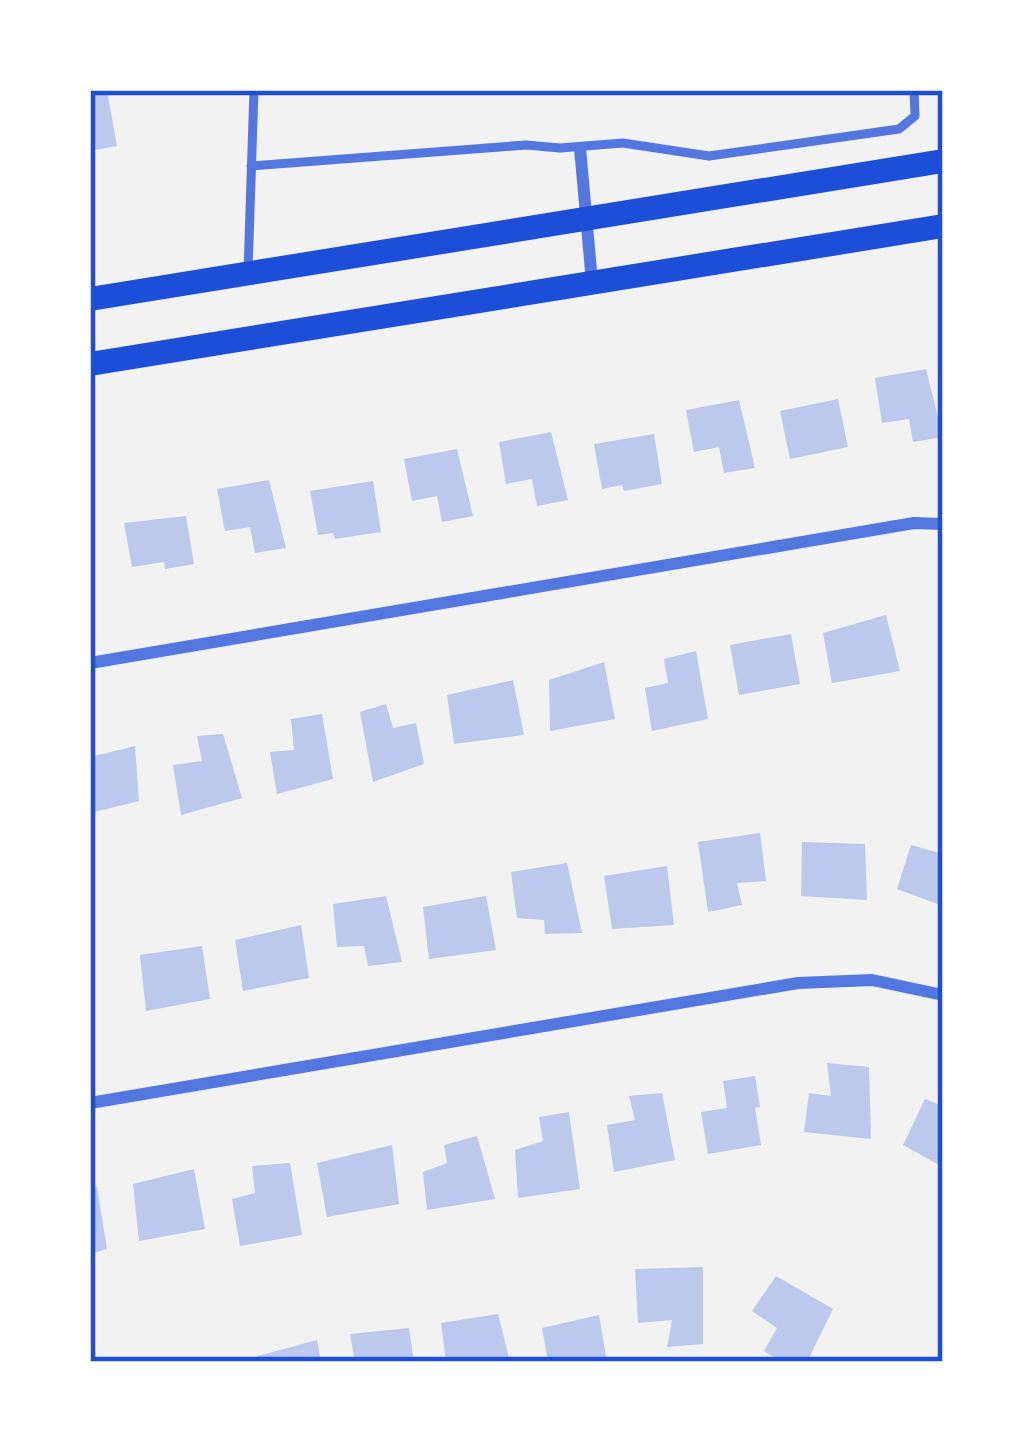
<svg xmlns="http://www.w3.org/2000/svg" width="1033" height="1452" font-family="Jost,sans-serif">
<rect width="100%" height="100%" fill="#f2f2f2"/>
<g fill="#bdc9ec">
<polygon points="90,90 107,90 117,146 90,151"/>
<polygon points="926,369 943,437 913,442 909,419 882,423 875,378"/>
<polygon points="838,399 848,447 790,459 780,411"/>
<polygon points="739,400 755,468 724,473 719,447 694,452 686,410"/>
<polygon points="551,432 568,500 537,506 532,479 506,484 499,442"/>
<polygon points="654,434 662,484 624,491 622,485 602,489 594,444"/>
<polygon points="457,449 473,516 442,522 437,496 412,501 404,459"/>
<polygon points="269,480 286,548 255,553 250,527 225,531 217,489"/>
<polygon points="373,481 381,532 335,539 333,533 318,535 310,491"/>
<polygon points="186,516 194,564 165,569 164,562 132,567 124,523"/>
<polygon points="886,615 900,671 832,683 823,633"/>
<polygon points="791,634 800,684 739,695 730,645"/>
<polygon points="696,651 708,719 652,731 645,688 668,683 664,659"/>
<polygon points="604,662 615,719 550,731 549,680"/>
<polygon points="513,680 524,735 454,744 447,695"/>
<polygon points="386,704 393,728 416,723 424,764 373,782 360,712"/>
<polygon points="322,714 333,779 277,794 270,752 294,750 291,719"/>
<polygon points="223,734 242,798 181,815 173,765 202,761 197,736"/>
<polygon points="135,746 139,801 90,813 90,757"/>
<polygon points="760,833 766,881 737,883 742,905 708,912 698,842"/>
<polygon points="802,842 865,844 867,900 801,896"/>
<polygon points="911,845 943,854 943,906 897,889"/>
<polygon points="567,863 582,933 545,934 544,920 517,918 511,872"/>
<polygon points="667,866 674,925 612,929 604,876"/>
<polygon points="386,896 402,962 368,966 364,946 337,947 333,904"/>
<polygon points="486,896 496,950 429,959 423,907"/>
<polygon points="301,925 309,978 243,991 235,940"/>
<polygon points="202,946 210,999 146,1011 140,955"/>
<polygon points="827,1063 869,1067 871,1139 804,1132 809,1093 831,1096"/>
<polygon points="755,1076 760,1107 755,1108 761,1145 708,1154 701,1112 727,1108 723,1081"/>
<polygon points="662,1093 675,1160 614,1172 607,1125 635,1120 629,1096"/>
<polygon points="925,1099 943,1106 943,1167 903,1145"/>
<polygon points="569,1112 580,1189 518,1198 515,1150 543,1141 539,1117"/>
<polygon points="477,1136 495,1199 427,1210 423,1172 447,1163 444,1145"/>
<polygon points="392,1145 399,1204 327,1217 317,1163"/>
<polygon points="290,1163 302,1235 240,1246 232,1199 255,1193 252,1166"/>
<polygon points="194,1169 205,1229 139,1241 133,1184"/>
<polygon points="97,1187 107,1249 90,1254 90,1188"/>
<polygon points="703,1267 703,1344 667,1347 672,1320 638,1323 635,1269"/>
<polygon points="776,1276 833,1309 807,1362 781,1362 764,1351 777,1328 752,1311"/>
<polygon points="498,1314 510,1362 446,1362 441,1323"/>
<polygon points="599,1315 607,1362 548,1362 542,1328"/>
<polygon points="409,1328 414,1362 355,1362 350,1334"/>
<polygon points="317,1340 321,1362 259,1362 258,1356"/>
</g>
<g fill="none" stroke-linecap="round" stroke-linejoin="round">
<g stroke="#5277de" stroke-width="9">
<polyline points="251,166 526,145 560,148 623,143 709,156 899,129 915,116 914,90"/>
<polyline points="248,272 254,90"/>
</g>
<g stroke="#5277de" stroke-width="12">
<polyline points="580,148 592,282"/>
<polyline points="90,663 914,523 943,524"/>
<polyline points="90,1103 798,983 872,980 943,995"/>
</g>
<g stroke="#1d4ed8" stroke-width="24">
<polyline points="90,299 943,161"/>
<polyline points="90,364 943,226"/>
</g>
</g>
<rect width="1033" height="1452" fill="none" stroke="#ffffff" stroke-width="186"/>
<rect x="93" y="93" width="847" height="1266" fill="none" stroke="#1d4ed8" stroke-width="4.5"/>
</svg>
